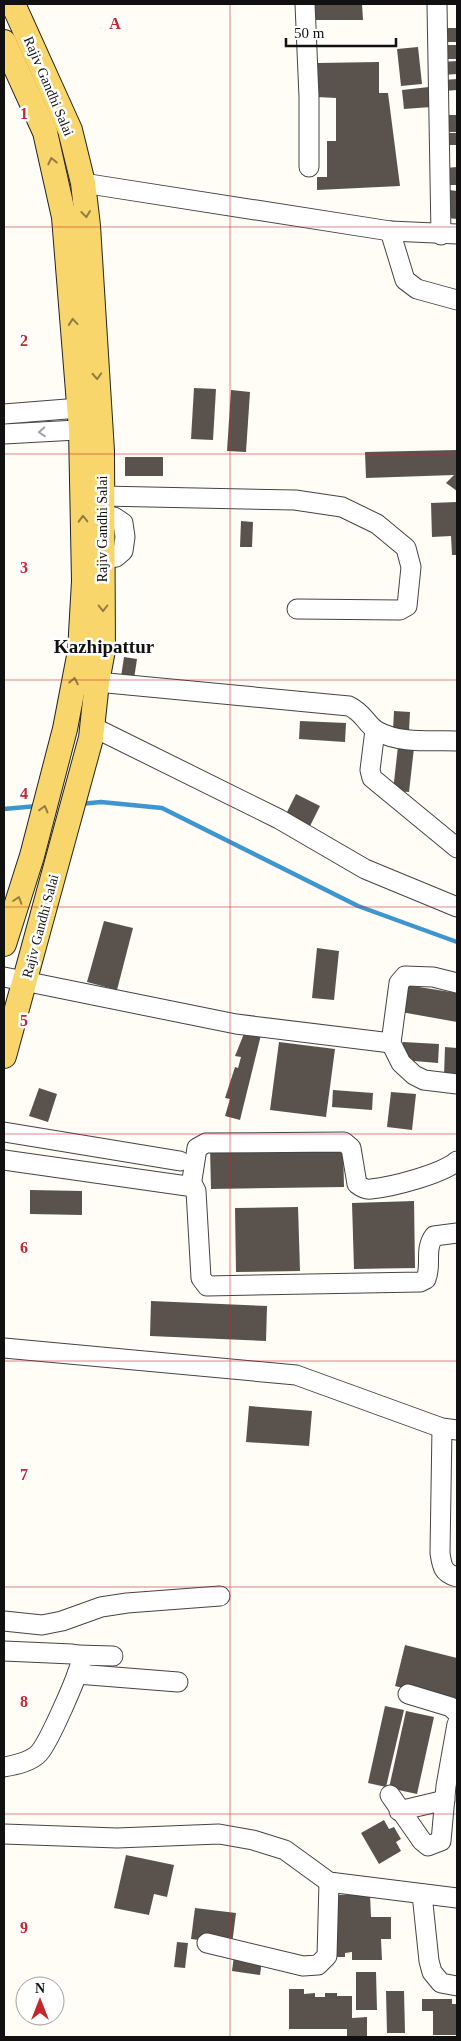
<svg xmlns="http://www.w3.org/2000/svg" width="461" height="2041" font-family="Georgia,serif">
<rect width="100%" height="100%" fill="#fffdf5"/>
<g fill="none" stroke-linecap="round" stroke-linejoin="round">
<g stroke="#3f96cf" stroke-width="4.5">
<polyline points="80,804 101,802 162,808 358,906 457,942"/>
<polyline points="4,809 37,806"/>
</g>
</g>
<g fill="#5a524d">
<polygon points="308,4 362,4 363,20 308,20"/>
<rect x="444" y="28" width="13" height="14"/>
<rect x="443" y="45" width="14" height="14"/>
<polygon points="418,47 422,84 401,86 397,49"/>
<polygon points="457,61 457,74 443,75 442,62"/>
<polygon points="379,62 379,93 388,93 400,186 317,190 317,177 327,177 327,141 336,141 336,98 317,97 317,63"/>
<polygon points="457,79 457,90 444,91 443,80"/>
<polygon points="429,87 431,107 404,109 402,90"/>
<polygon points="442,115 457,115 457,132 443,132"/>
<rect x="443" y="133" width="14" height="12"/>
<polygon points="457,167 457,185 446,185 446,168"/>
<polygon points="449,190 457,191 457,219 448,218"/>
<polygon points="194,388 216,389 213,440 191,439"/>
<polygon points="231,390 250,392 246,452 227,451"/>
<polygon points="457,450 457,491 446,483 454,475 366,478 365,452"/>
<rect x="125" y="457" width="38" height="19"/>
<polygon points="457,502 457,555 452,555 451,536 432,537 431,503"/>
<polygon points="241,521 253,522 252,547 240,547"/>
<polygon points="124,657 137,659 134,679 121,677"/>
<polygon points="394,711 410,712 409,731 393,730"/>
<polygon points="300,721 346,723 345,742 299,739"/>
<polygon points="398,746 414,748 409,792 393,791"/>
<polygon points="296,794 320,806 310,826 286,814"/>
<polygon points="104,921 133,928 117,990 87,982"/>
<polygon points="317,948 339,951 334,1000 312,998"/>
<polygon points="406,985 457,993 457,1022 401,1012"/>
<polygon points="245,1031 261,1035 240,1120 225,1116 230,1099 225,1098 235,1067 238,1068 241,1057 235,1056"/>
<polygon points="279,1042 335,1049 326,1117 270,1110"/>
<polygon points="403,1042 439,1044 438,1063 402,1060"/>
<polygon points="445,1047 457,1048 457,1076 444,1076"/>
<polygon points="39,1088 57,1094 48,1122 29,1116"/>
<polygon points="333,1090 373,1093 372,1110 332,1107"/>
<polygon points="391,1092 416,1094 412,1130 387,1127"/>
<polygon points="343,1145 344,1187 211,1189 210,1148"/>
<polygon points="30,1190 82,1191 82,1215 30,1214"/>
<polygon points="414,1201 415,1268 354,1269 352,1203"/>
<polygon points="298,1207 300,1271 236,1272 235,1208"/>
<polygon points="151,1301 267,1306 266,1341 150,1336"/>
<polygon points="249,1406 312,1411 309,1446 246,1442"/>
<polygon points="405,1645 457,1658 457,1702 395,1686"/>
<polygon points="385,1706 404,1710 386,1787 368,1783"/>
<polygon points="406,1711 434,1717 417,1794 389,1788"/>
<polygon points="384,1820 389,1829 394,1827 401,1839 396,1842 401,1851 379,1864 361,1833"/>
<polygon points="126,1855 174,1865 167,1897 154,1894 149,1915 114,1908"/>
<polygon points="370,1894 371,1917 391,1917 391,1939 381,1939 382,1960 352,1960 352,1952 345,1953 345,1957 335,1957 333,1895"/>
<polygon points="195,1908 236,1913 232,1944 191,1939"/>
<polygon points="177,1942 188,1943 185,1968 174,1967"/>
<polygon points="234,1956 262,1960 260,1975 232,1971"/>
<polygon points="356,1972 376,1972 377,2010 356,2010"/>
<polygon points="289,1989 304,1989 304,1994 315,1993 315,1997 325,1997 325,1993 337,1993 337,1996 352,1996 352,2018 367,2017 367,2037 347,2037 347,2029 289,2029"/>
<polygon points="386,1991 404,1991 405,2033 387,2033"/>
<polygon points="422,1999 452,1999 452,2004 457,2004 457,2035 433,2035 433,2011 422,2011"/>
</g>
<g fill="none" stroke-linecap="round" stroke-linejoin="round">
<defs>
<g id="minor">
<polyline points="305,4 309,97 309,167"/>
<polyline points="437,4 441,235"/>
<polyline points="83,183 390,231 457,234"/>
<polyline points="390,231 405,280 417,289 457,300"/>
<polyline points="4,414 92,407"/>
<polyline points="4,434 95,429"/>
<polyline points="102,496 295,500 342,507 377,524 406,548 411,567 407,606 400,610 297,609"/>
<polyline points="102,516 114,517 123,523 125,537 123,551 116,557 103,559"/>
<path d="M97,682L349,706C364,713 366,724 377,731C400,744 432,740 457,741"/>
<polyline points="93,727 279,819 365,869 457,907"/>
<polyline points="375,730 370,770 372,778 457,848"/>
<polyline points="4,977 236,1024 391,1043"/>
<polyline points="457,983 433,977 405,976 399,983 391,1043 401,1063 414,1075 424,1080 457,1084"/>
<polyline points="4,1132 180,1161"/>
<path d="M4,1160L194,1187L196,1191L201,1278L207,1286L420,1282L426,1279C432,1265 424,1250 434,1236L457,1233"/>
<path d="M191,1186L197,1148L206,1143L344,1142L351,1148L357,1184C361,1187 366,1190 371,1189C392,1187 442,1174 457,1161"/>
<polyline points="4,1348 296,1375 442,1428 457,1430"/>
<path d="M442,1428L440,1553C442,1567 443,1573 457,1577"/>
<polyline points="4,1621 42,1625 62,1621 101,1607 127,1603 220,1596"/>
<path d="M4,1651L72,1654L77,1655L81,1661C78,1676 49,1742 39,1753C31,1762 15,1765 4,1767"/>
<polyline points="77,1655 113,1656"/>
<polyline points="77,1674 178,1682"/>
<polyline points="408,1694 451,1707 457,1713"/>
<polyline points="390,1795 422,1841 428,1846 441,1841 446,1786 457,1724"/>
<polyline points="399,1811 445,1800"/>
<polyline points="4,1834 117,1838 219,1834 253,1840 285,1850 329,1882 457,1898"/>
<polyline points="422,1894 429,1961 432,1972 441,1983 457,1986"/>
<polyline points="207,1943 303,1966 318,1965 327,1956 329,1882"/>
</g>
<g id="major">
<polyline points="4,42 45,132 64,217 81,429 84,581 80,651 65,729 32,856 4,944"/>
<polyline points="4,1056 91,738 97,682 103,650 102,451 88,226 83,183 70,130 13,4"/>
</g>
</defs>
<use href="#minor" stroke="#444" stroke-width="21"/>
<use href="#major" stroke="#222" stroke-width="26"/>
<use href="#minor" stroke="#fff" stroke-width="19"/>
<use href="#major" stroke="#f9d66b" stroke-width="24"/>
</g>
<defs><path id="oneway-chevron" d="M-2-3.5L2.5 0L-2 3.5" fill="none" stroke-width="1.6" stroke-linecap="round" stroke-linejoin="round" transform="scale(1.25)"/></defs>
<g stroke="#917d42">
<use href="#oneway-chevron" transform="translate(52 161) rotate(-102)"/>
<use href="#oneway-chevron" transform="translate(86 214) rotate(83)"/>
<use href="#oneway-chevron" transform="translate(73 322) rotate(-95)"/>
<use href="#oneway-chevron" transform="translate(97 376) rotate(87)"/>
<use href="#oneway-chevron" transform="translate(83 519) rotate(-91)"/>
<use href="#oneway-chevron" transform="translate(103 608) rotate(90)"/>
<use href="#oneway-chevron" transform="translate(74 681) rotate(-79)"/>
<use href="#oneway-chevron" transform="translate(44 809) rotate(-75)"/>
<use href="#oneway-chevron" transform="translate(18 900) rotate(-72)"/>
</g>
<use stroke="#a0a0a0" href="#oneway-chevron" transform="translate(42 432) rotate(176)"/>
<path fill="none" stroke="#c4262e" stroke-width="1" stroke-opacity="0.55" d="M230,4V2037M4,227H457M4,454H457M4,680H457M4,907H457M4,1134H457M4,1361H457M4,1587H457M4,1814H457"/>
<g text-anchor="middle" stroke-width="5" stroke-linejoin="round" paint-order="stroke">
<g font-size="14" fill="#111" stroke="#fff">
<text transform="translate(49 86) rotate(67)" y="5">Rajiv Gandhi Salai</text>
<text transform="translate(102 529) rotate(-90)" y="5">Rajiv Gandhi Salai</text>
<text transform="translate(40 926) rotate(-75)" y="5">Rajiv Gandhi Salai</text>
</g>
<g font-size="19" font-weight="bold" fill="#111" stroke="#fff">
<text x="104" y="653">Kazhipattur</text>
</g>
</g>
<g font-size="16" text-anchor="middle" font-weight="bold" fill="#c4262e" stroke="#fff" stroke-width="5" stroke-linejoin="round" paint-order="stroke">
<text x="115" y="29">A</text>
<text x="24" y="119">1</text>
<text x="24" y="346">2</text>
<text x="24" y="573">3</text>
<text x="24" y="799">4</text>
<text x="24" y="1026">5</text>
<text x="24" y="1253">6</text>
<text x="24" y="1480">7</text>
<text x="24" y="1707">8</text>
<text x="24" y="1933">9</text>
</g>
<rect width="461" height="2041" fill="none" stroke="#111111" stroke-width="10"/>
<g transform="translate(40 2001)"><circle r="24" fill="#ffffff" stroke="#a0a0a0"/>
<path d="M0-4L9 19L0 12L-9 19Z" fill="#c4262e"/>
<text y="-8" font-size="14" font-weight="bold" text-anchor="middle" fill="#111111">N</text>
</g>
<path d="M286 38v8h110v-8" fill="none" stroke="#111111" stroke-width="2.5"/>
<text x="294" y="38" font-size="15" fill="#111111" stroke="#ffffff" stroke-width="4" paint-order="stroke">50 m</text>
</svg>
